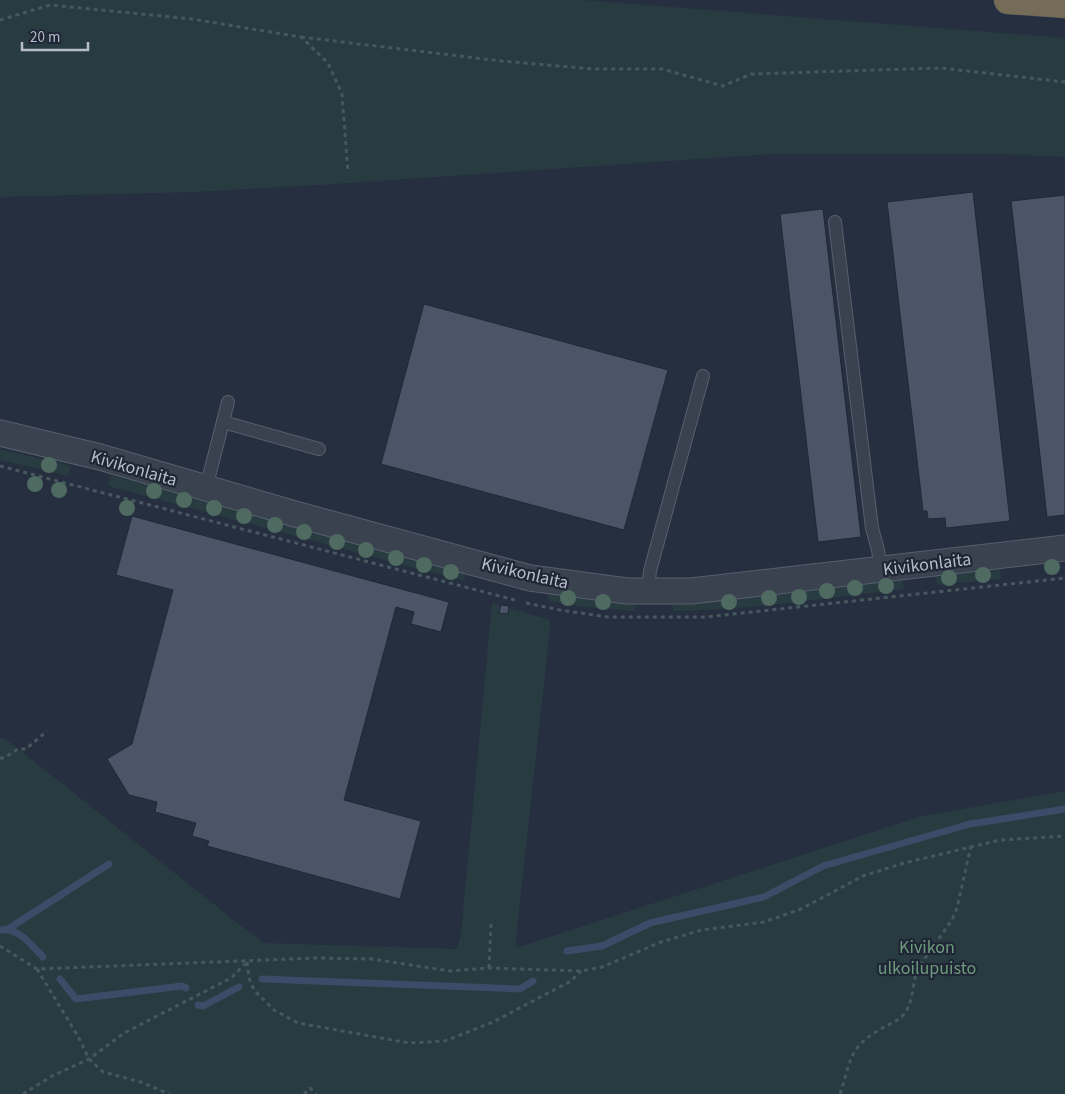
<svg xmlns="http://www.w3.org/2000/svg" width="1065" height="1094" font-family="'Source Sans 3',sans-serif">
<rect width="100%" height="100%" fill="#262f3f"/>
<g fill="#283b40">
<polygon points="0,0 582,0 1065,38 1065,157 1001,154 772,154 319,185 193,192 0,197"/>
<polygon points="0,449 71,466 68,476 0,460"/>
<polygon points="110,475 467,571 464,581 108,486"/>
<polygon points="1000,568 1001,579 937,585 935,575"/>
<path d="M902,578L904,589C827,598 750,610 673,611L672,602Z"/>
<polygon points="549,591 636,600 635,611 582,607 548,601"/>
<polygon points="492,603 550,620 550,628 517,929 516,948 922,816 1065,791 1065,1094 0,1094 0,738 7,740 263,943 457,949 461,934"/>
</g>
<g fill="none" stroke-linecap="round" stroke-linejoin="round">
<g stroke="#3c4b68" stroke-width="7">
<polyline points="8,929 109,864"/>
<path d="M0,930C19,927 31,945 43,957"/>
<polyline points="567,951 602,946 650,923 764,897 823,866 970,824 1065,809"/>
<polyline points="60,979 76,999 182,986 186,988"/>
<polyline points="262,979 520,989 533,981"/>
<polyline points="198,1005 203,1006 239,987"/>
</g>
</g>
<g fill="#4c5568" stroke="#212837">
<polygon points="973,192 1010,521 946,528 945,518 928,519 927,511 923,511 887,202"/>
<polygon points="1065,195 1065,515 1047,517 1011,201"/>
<polygon points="823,209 861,537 818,542 780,214"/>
<polygon points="424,304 668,370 624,530 381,464"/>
<polygon points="132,516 449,602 441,632 411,624 414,612 396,607 344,800 421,821 400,899 207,846 209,841 192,836 196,823 155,812 157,802 129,795 107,759 132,744 173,590 116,575"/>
<polygon points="501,605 509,606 508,614 499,613"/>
</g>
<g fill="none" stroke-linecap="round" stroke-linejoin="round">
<defs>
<g id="service">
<polyline points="835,222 872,528 878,550 881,570"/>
<polyline points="223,422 319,449"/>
<polyline points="206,488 228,402"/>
<polyline points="648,591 650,571 703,376"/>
</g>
<polyline id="minor" points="0,433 100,457 295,514 530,578 627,591 691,591 1065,548"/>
<polyline id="motorway" points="1008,0 1065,4"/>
</defs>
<use href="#service" stroke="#585f6d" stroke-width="14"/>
<use href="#minor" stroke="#585f6d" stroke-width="27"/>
<use href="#motorway" stroke="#454c5a" stroke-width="29"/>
<g stroke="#46585d" stroke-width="3" stroke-dasharray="4 4" stroke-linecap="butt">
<polyline points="0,20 50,5 192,19 301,37 328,63 342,94 348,173"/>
<polyline points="301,37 501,61 594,69 662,69 723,86 751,74 941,68 1065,82"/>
<polyline points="0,466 515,600"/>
<polyline points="526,603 560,610 608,617 706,617 1065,578"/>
<polyline points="0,758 4,758 18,749 26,749 47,731"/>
<polyline points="0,946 37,969 316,958 372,959 450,971 489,968 581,971 602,967 661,942 702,930 764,922 801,909 863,876 904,863 1000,840 1065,836"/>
<polyline points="247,962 249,978 254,990 274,1010 298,1023 409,1043 445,1041 493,1022 571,981 581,971"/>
<polyline points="489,968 491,924"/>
<polyline points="37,969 79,1038 89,1059 103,1072 141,1082 169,1094"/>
<polyline points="23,1094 52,1076 89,1059 124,1033 231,978 247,962"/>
<polyline points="304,1094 310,1088 316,1094"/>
<path d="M840,1094C851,1063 847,1049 879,1030C888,1024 898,1022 905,1013C914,1000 912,982 918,968L952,920L957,908L971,846"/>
</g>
<use href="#service" stroke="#3a414f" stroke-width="12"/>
<use href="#minor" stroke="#3a414f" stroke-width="25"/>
<use href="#motorway" stroke="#756c57" stroke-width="28"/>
</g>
<g fill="#4e6a61">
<circle cx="49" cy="465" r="8"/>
<circle cx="35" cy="484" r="8"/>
<circle cx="59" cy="490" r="8"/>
<circle cx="154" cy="491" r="8"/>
<circle cx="184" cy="500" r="8"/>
<circle cx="127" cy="508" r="8"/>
<circle cx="214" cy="508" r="8"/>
<circle cx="244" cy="516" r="8"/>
<circle cx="275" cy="525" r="8"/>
<circle cx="304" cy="532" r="8"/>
<circle cx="337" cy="542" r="8"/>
<circle cx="366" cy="550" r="8"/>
<circle cx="396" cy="558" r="8"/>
<circle cx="424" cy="565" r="8"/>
<circle cx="1052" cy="567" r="8"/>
<circle cx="451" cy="572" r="8"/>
<circle cx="983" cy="575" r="8"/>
<circle cx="949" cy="578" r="8"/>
<circle cx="886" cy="586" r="8"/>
<circle cx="855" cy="588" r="8"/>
<circle cx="827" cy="591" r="8"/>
<circle cx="799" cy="597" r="8"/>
<circle cx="568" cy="598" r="8"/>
<circle cx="769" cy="598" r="8"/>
<circle cx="603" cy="602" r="8"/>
<circle cx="729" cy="602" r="8"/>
</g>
<g text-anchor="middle" stroke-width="4.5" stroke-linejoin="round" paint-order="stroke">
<g font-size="18" fill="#b7bcca" stroke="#1f2635">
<text transform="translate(134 468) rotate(16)" y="6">Kivikonlaita</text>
<text transform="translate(927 564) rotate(-7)" y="6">Kivikonlaita</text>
<text transform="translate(525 573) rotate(13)" y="6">Kivikonlaita</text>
</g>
<g font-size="18" fill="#6e9a7c" stroke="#1f2635">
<text x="927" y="953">Kivikon<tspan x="927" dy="21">ulkoilupuisto</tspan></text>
</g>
</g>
<path d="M22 42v8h66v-8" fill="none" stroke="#b7bcca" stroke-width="2.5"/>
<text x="30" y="42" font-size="15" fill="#b7bcca" stroke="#1f2635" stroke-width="4" paint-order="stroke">20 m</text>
</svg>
